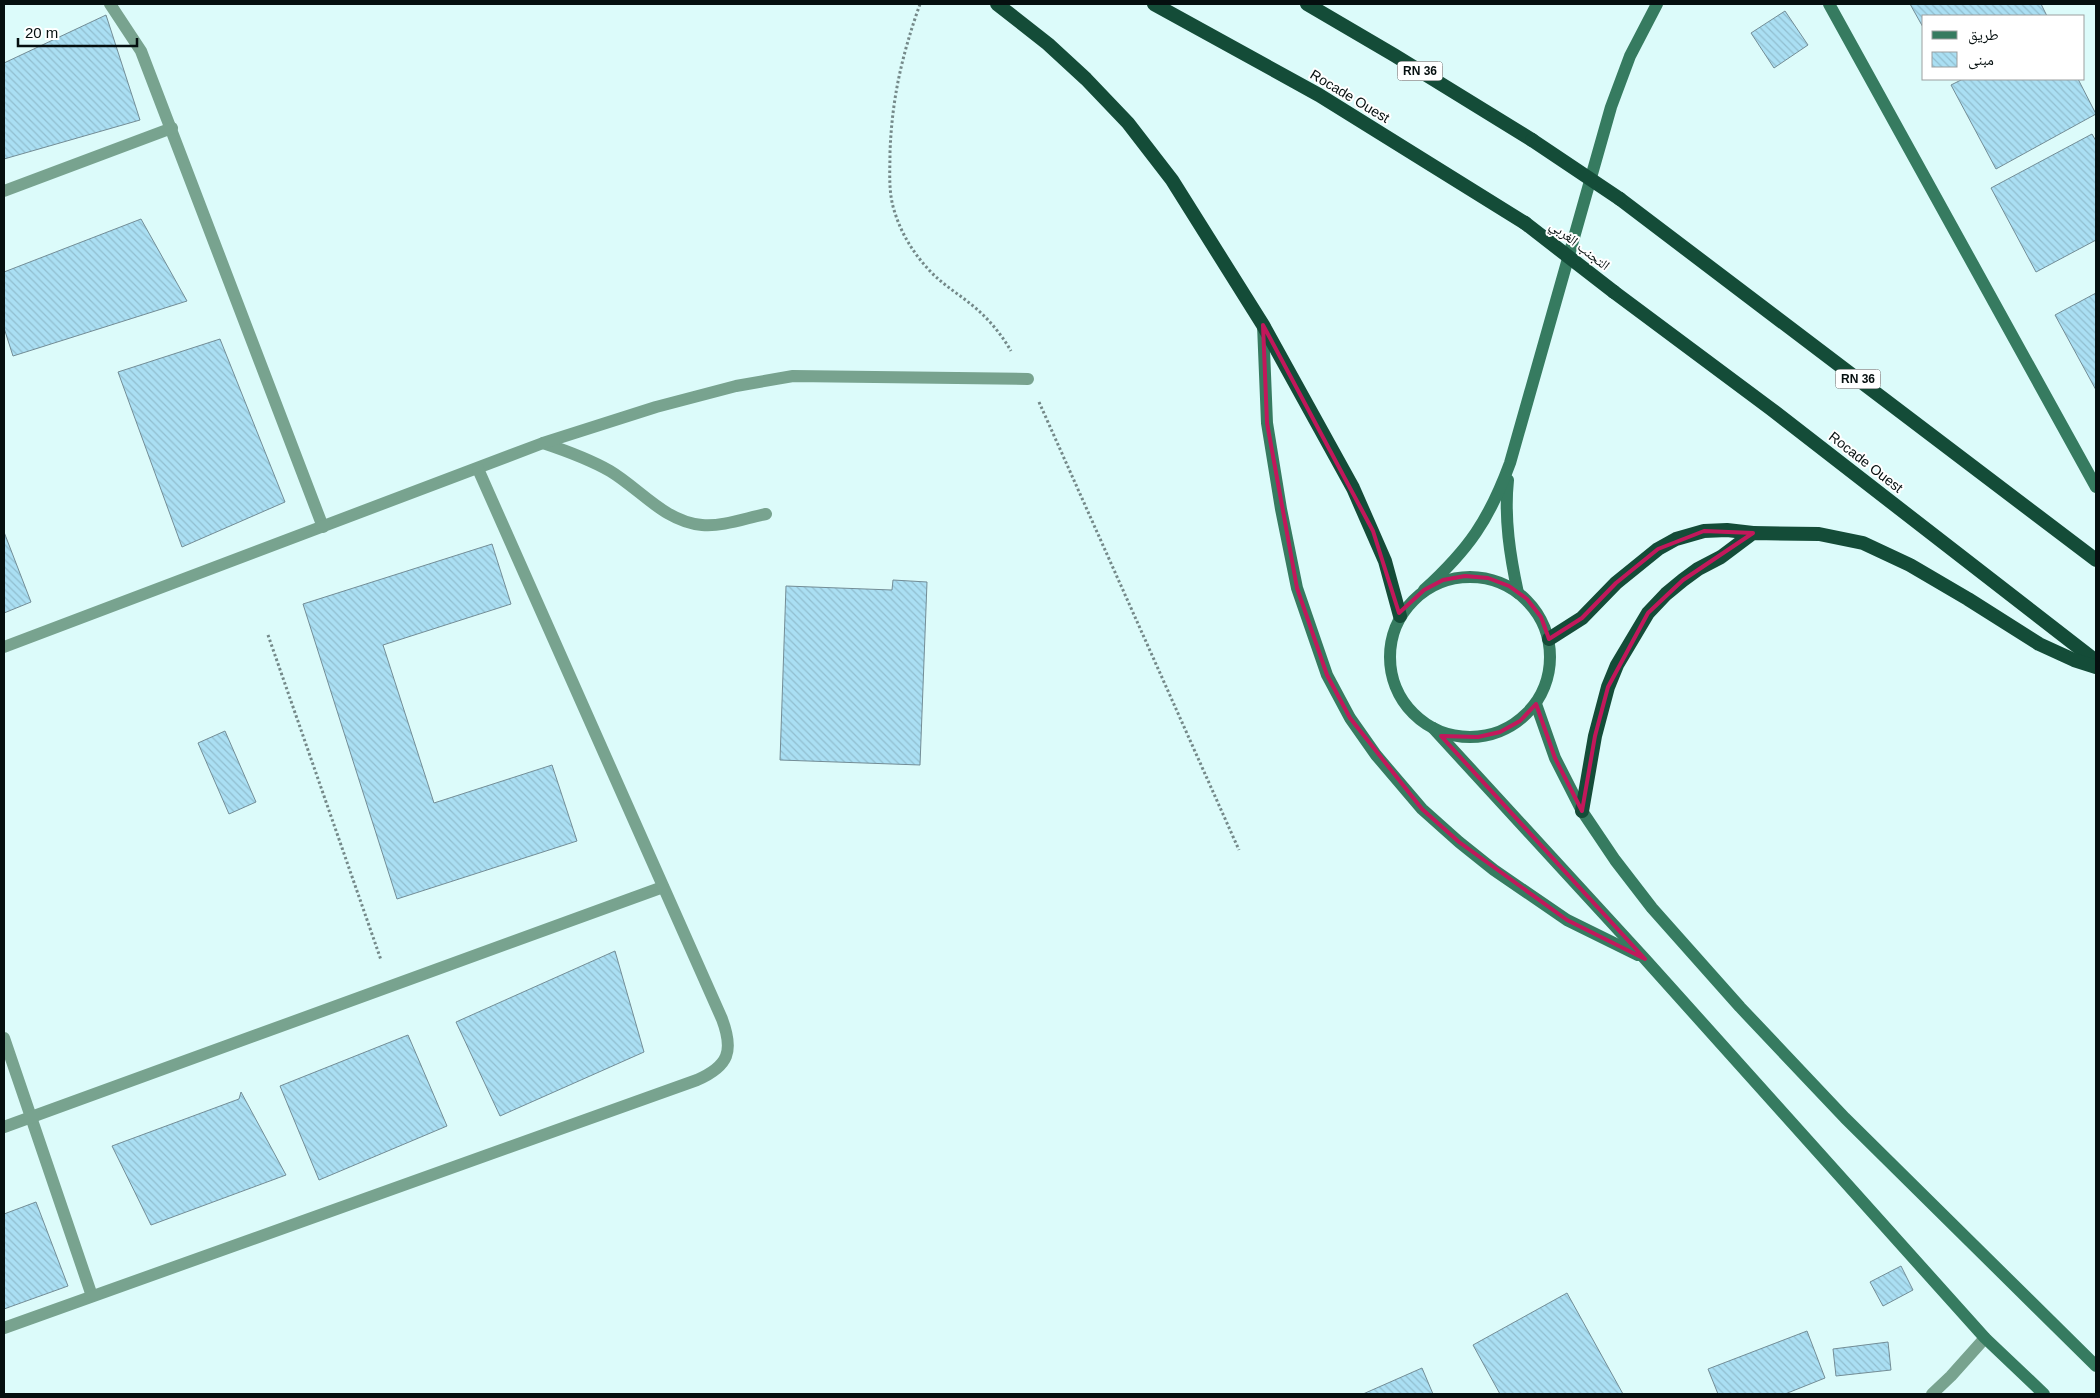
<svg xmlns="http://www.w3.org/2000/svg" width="2100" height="1398" font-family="Helvetica,'Noto Naskh Arabic',sans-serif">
<defs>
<pattern id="building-back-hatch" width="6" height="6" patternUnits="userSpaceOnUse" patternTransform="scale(1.25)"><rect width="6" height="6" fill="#aadff3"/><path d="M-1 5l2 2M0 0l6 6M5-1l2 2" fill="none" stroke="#91becf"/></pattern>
</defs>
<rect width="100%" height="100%" fill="#dcfbfa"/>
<g fill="url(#building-back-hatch)" stroke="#738d96">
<polygon points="1910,4 2041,4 2047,16 1924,16 1924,29"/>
<polygon points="1785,11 1808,45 1774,68 1751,33"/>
<polygon points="106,15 140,120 4,159 4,63"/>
<polygon points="1963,79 2078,79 2096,114 1996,169 1951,85"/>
<polygon points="2092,134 2096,141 2096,240 2036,272 1991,188"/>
<polygon points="141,219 187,301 13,356 4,328 4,272"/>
<polygon points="2096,293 2096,390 2055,315"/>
<polygon points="220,339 285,502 182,547 118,372"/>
<polygon points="4,532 31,602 4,613"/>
<polygon points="492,544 511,604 383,645 434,803 552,765 577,841 397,899 303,604"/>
<polygon points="893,580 927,582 920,765 780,760 786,586 892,590"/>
<polygon points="225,731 256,802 229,814 198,743"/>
<polygon points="615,951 644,1052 500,1116 456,1022"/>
<polygon points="408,1035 447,1126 319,1180 280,1086"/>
<polygon points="241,1092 286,1175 151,1225 112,1146 239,1099"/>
<polygon points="36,1202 68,1286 4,1309 4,1214"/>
<polygon points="1901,1266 1913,1290 1883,1306 1870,1282"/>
<polygon points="1567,1293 1623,1394 1500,1394 1473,1345"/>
<polygon points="1807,1331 1825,1378 1785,1394 1718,1394 1708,1369"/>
<polygon points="1888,1342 1891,1370 1836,1376 1833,1349"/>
<polygon points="1422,1368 1433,1394 1363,1394"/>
</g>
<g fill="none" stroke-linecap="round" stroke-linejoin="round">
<g stroke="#748989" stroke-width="3" stroke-dasharray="2.5 2.5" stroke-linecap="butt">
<path d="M920,4C902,55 892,98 890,152C890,173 888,193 895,213C902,235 914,254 930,271C945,287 964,297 980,312C992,323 1003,337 1011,351"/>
<polyline points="1039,402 1239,850"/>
<polyline points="268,635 381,960"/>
</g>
<g stroke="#78a38f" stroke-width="12">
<polyline points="110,4 141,51 323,527"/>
<polyline points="4,191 172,128"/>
<path d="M543,443C567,451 589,459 610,471C640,489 665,522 702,525C722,527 746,518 766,514"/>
<polyline points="4,647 543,443 656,407 736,386 793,376 1028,379"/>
<polyline points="4,1038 92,1296"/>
<polyline points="4,1127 663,887"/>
<path d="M4,1328L697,1080C729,1066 734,1051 722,1019L478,469"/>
<polyline points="1932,1394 1951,1376 1985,1338"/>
</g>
<g stroke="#367b60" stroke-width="12">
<polyline points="1829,4 2096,487"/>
<polyline points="1263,325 1267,423 1281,509 1297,588 1327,675 1350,718 1376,755 1422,809 1459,842 1494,870 1567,920 1638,955"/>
<path d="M1508,480C1504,518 1510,556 1518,593"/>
<circle cx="1470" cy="657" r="80"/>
<path d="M1424,590C1469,549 1489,520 1510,463L1611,107L1630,56L1657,4"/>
<polyline points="1536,704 1555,758 1582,811 1615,860 1652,908 1740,1007 1845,1118 2096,1366"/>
<polyline points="1433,728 1645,959 1985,1338 2044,1394"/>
</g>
<g stroke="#144c38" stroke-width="14">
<polyline points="997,4 1048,44 1086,79 1128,123 1172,180 1263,325 1353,488 1385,561 1400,616"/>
<polyline points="1154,4 1319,95 1525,223"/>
<polyline points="1307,4 1394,55 1532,140"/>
<polyline points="1620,199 2096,560"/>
<polyline points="1614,292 1771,409 2096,661"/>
<polyline points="1549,639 1582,618 1616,583 1658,549 1676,539 1704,531 1727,530 1753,533"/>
<polyline points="1582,811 1595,736 1608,687 1617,665 1648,613 1666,594 1683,580 1698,569 1721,557 1753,533 1819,534 1863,543 1910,565 1968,599 2039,644 2074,660 2096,667"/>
</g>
<g stroke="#144c38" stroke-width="14">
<polyline points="1532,140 1620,199"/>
<polyline points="1525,223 1614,292"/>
</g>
</g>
<path fill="none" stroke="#c2185b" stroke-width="4" stroke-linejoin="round" d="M1263,325L1373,531L1399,613L1424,590L1443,580L1465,576L1488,578L1509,586L1527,599L1541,617L1549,639L1582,618L1616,583L1658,549L1704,531L1753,533L1683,580L1648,613L1608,687L1595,736L1582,811L1555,758L1536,704L1520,721L1500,732L1478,737L1441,736L1645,959L1567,920L1459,842L1422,809L1350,718L1327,675L1297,588L1267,423Z"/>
<g text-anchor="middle" stroke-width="4" stroke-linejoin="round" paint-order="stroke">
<g fill="#fff" stroke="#505757" stroke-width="1">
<rect x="1397.5" y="61.5" width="45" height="19" rx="4"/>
<rect x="1835.5" y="369.5" width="45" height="19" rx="4"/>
</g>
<g font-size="12" font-weight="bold" fill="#050f0f">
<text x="1420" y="75">RN 36</text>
<text x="1858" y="383">RN 36</text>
</g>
<g font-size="14" fill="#050f0f" stroke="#fff">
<text transform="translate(1350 96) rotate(31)" y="5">Rocade Ouest</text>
<text transform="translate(1580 245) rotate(38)" y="5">التجنب الغربي</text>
<text transform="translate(1866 462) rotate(38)" y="5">Rocade Ouest</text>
</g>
</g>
<rect width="2100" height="1398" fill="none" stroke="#050f0f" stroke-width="10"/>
<rect x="1922" y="15" width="162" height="65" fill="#ffffff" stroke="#9b9f9f"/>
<rect x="1932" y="31" width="25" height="8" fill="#367b60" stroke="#9b9f9f"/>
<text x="1968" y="40" font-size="15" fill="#050f0f">طريق</text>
<rect x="1932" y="52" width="25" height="15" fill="url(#building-back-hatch)" stroke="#9b9f9f"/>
<text x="1968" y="65" font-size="15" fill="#050f0f">مبنى</text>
<path d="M18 38v8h119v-8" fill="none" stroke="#050f0f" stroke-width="2.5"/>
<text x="25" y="38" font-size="15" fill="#050f0f" stroke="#ffffff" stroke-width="4" paint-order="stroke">20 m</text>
</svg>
